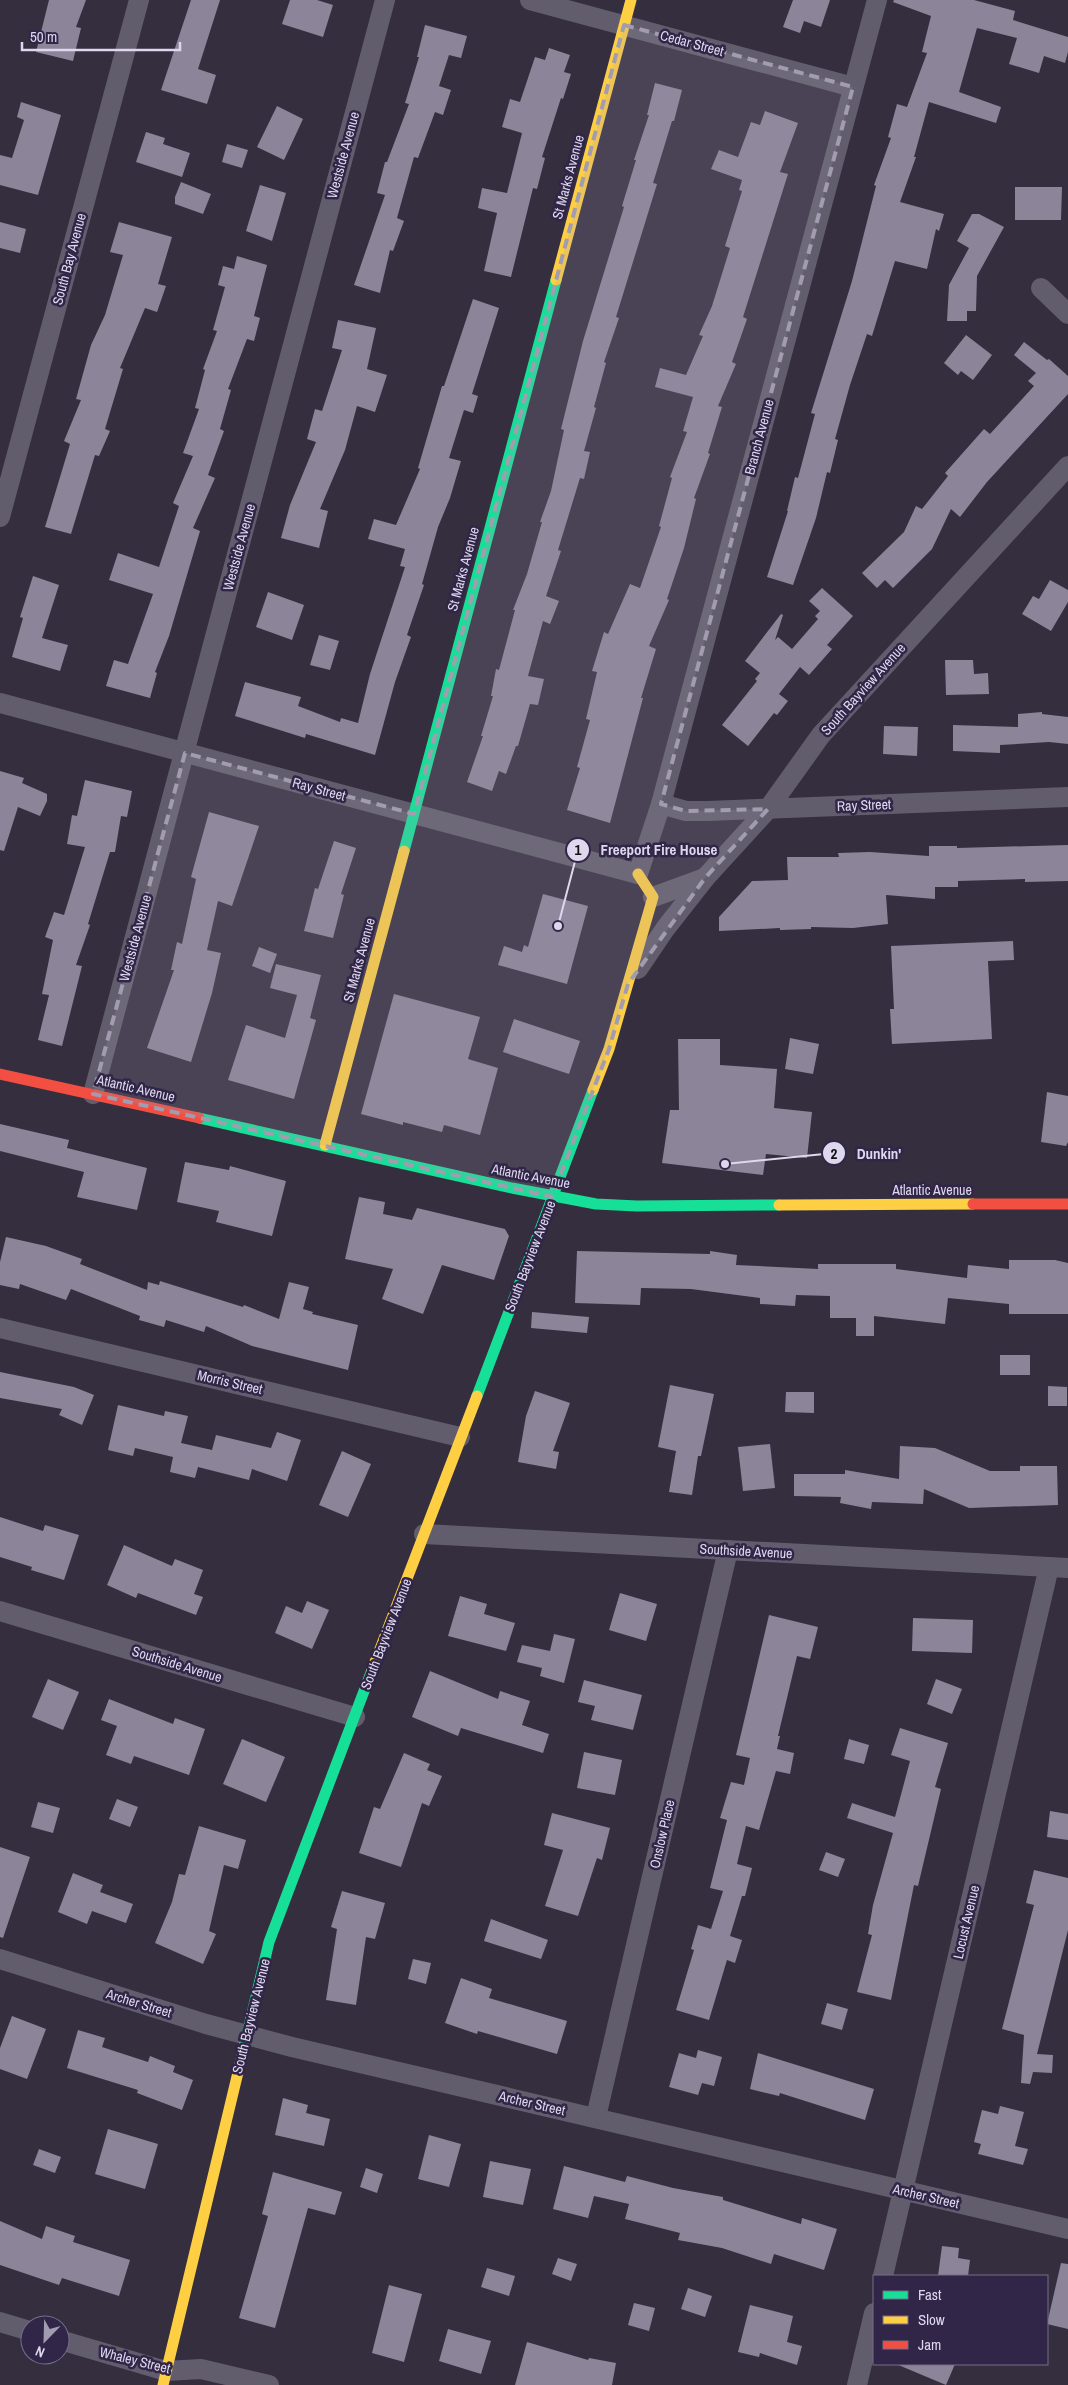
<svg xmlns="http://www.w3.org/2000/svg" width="1068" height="2385" font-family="'Archivo Narrow',sans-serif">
<rect width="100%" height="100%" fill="#342e3f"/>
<g fill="#8c859a">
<polygon points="49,0 86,0 76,27 81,28 73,61 36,52"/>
<polygon points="191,0 220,0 198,69 216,75 207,104 161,90"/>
<polygon points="290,0 317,0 333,5 323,37 282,24"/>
<polygon points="793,0 830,0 821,27 804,21 800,33 783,27"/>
<polygon points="894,0 974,0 1015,11 1013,20 1068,37 1068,52 1065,63 1044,56 1039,73 1009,64 1017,38 977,28 959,92 1001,107 996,123 929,102 914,157 916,157 900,202 944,214 939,231 936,229 927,269 895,261 872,336 867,334 850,385 835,439 838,440 830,473 827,472 816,518 793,585 767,577 788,511 787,511 795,477 798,478 815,414 811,413 852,281 876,186 874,185 891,138 888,137 897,104 907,107 927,53 922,52 931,16 893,2"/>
<polygon points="425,25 467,36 461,58 449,55 439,86 451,90 443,115 435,112 418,158 414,157 397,218 404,221 393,251 390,250 380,293 354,285 385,195 377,193 385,162 387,162 409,104 405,103 419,57 417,57"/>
<polygon points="549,48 570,55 564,72 571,74 563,99 561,98 542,157 545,158 537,189 533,188 511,277 484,271 497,213 478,208 482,188 507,193 522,133 502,127 510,99 520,102 535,57 545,60"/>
<polygon points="655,83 682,90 674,121 672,121 653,183 657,184 616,317 619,318 604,362 606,363 594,407 596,408 584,451 590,452 584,479 580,478 558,550 561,551 546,596 559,601 550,624 543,621 528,676 544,679 538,705 530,704 518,746 516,746 506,774 499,771 492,791 467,782 483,736 481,736 493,696 491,696 496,669 499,670 515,610 513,610 527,574 542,522 540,522 551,491 564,430 561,429 583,341 624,207 622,206 636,160 634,160 649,115 647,115"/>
<polygon points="21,102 61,115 38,195 0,185 0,155 12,158 24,120 17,117"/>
<polygon points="277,106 303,119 284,160 257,147"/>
<polygon points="765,111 798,123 780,172 788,174 743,317 747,319 732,362 736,364 718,406 722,407 708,453 710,454 694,498 696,499 684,548 667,599 669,600 649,646 656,649 641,698 643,698 610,823 567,810 580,768 577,767 590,720 586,719 597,672 592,671 604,632 608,634 630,584 640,588 661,527 659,526 672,478 670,477 687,432 683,431 693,397 655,387 660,368 686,375 703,336 699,335 712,306 730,248 725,246 742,191 739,190 742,180 711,169 719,150 738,157 751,122 760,125"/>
<polygon points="146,132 165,138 163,144 190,153 182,177 136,162"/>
<polygon points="227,144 248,150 242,168 222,162"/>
<polygon points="181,182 211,194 203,214 175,204 175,197"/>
<polygon points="260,185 286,193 272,241 246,231"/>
<polygon points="1015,187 1062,187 1061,220 1015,220"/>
<polygon points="972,214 979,214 1004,227 977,276 976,311 967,311 967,321 947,321 949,285 969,248 957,241"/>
<polygon points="0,222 26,229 20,253 0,248"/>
<polygon points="119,222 172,237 158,284 166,286 157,312 145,308 120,368 123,369 105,429 110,431 99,456 95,455 71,534 45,527 70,444 64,441 81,400 76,399 91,345 105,315 123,255 110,252"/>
<polygon points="237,256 267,265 254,316 260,318 254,341 247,339 228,389 231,390 220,429 224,431 208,475 215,478 193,528 200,531 169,636 155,672 157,673 150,698 106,686 114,660 128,664 153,594 109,580 118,553 159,567 179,506 173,503 193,456 183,453 199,409 195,408 205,370 203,369 217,331 213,330 225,287 218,285 223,266 234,269"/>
<polygon points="473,299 499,308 472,394 478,396 473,413 464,410 449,458 461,461 450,498 438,527 422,584 424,585 407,635 411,637 395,682 375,755 306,734 305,738 235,716 245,682 301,697 298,706 340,722 341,718 358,723 370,674 405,567 400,566 405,549 368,539 374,519 396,525 420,469 418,468 442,386 444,386"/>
<polygon points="338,320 376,328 367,369 387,375 375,412 357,406 345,450 320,509 328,511 319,548 281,538 290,505 316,442 307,439 315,409 322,411 342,350 332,348"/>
<polygon points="966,335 992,355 973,380 961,371 958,375 944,363"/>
<polygon points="1024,342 1047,360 1049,359 1068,376 1068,394 987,482 960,517 951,509 932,549 893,588 885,580 877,588 862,573 904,532 916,506 922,509 948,476 945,473 984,429 990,434 1034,386 1028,381 1036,373 1014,355"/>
<polygon points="33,576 59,585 42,638 68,645 60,671 12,657 23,618 20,617"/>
<polygon points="1050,580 1068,590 1068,602 1051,631 1022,614 1033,596 1039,599"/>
<polygon points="822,588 853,616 827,645 832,649 809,675 800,667 779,694 788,701 777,715 774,713 748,746 722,725 757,681 755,679 760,673 745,661 781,614 783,615 775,640 778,637 792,649 818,619 815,616 820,611 809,601"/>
<polygon points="268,592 304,605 292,640 256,627"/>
<polygon points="319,635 339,641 330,670 310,665"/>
<polygon points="945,660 973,660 974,674 988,673 989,694 946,695"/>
<polygon points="1042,712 1042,714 1068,717 1068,744 1049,742 1000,745 1000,753 953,751 953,725 1018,727 1018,714"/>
<polygon points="884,726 918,727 917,756 883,754"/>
<polygon points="0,771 24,778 22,783 47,794 47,801 40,816 18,807 4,851 0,850"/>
<polygon points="85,780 132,791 127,817 121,816 115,852 110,852 88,924 90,925 76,965 82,966 62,1046 38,1040 49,995 42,994 53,940 45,937 54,912 64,915 85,847 67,844 72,815 77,816"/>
<polygon points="209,812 259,826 232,906 218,901 207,950 221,953 212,993 191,1062 147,1048 174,970 171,970 177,942 182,944 196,879 191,877"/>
<polygon points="334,841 356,848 341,894 344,895 333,938 304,931 315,888 318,889"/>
<polygon points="1068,845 1068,881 1025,882 1025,879 958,881 958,887 935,887 935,899 886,895 888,924 853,928 811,927 811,929 780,930 780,928 719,931 719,917 752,881 788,880 787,857 839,857 838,853 870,852 929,856 929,846 957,846 957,848"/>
<polygon points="543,894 588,906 567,984 498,965 504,946 522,952 524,945 528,947"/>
<polygon points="1013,941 1014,960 988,961 992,1039 892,1044 890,1009 894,1009 891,946"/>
<polygon points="259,947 277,954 270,973 252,966"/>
<polygon points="276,964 321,975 310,1018 316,1020 294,1099 228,1080 246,1025 285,1038 297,995 270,988"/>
<polygon points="394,994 480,1017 468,1059 498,1068 480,1135 444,1125 442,1132 403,1122 403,1125 361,1114"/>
<polygon points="514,1019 580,1041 569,1074 503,1052"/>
<polygon points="790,1038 819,1044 813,1074 785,1069"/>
<polygon points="678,1039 720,1039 720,1065 777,1069 774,1108 812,1112 807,1158 766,1154 763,1175 662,1163 670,1110 679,1110"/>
<polygon points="1047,1092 1068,1096 1068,1142 1066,1146 1041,1142"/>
<polygon points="0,1124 69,1140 67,1148 147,1168 137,1210 77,1197 84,1172 0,1151"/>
<polygon points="185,1162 229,1170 230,1166 286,1181 272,1236 216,1222 219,1211 177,1202"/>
<polygon points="359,1197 385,1202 383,1214 412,1220 417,1208 505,1229 509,1236 494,1280 442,1265 423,1314 382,1299 393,1269 345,1259"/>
<polygon points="6,1237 46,1246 82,1259 80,1264 147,1290 148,1282 159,1285 160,1281 243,1307 244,1305 279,1319 289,1282 309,1287 303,1309 313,1312 312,1314 358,1325 348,1370 252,1346 206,1326 204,1332 166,1320 164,1327 139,1320 140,1316 71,1289 66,1300 20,1284 19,1289 0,1285 0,1262"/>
<polygon points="577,1251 710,1254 710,1251 737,1255 736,1265 818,1269 818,1264 896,1264 896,1269 967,1278 968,1265 1009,1269 1009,1260 1055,1260 1068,1263 1068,1314 1009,1314 1009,1304 948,1298 945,1324 874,1316 874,1336 856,1336 856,1318 830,1318 830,1296 796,1295 795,1306 760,1304 760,1298 691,1289 641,1288 640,1305 575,1303"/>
<polygon points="532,1312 589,1317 587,1333 531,1328"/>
<rect x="1000" y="1355" width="30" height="20"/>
<polygon points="0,1372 74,1387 94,1395 82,1425 59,1415 62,1409 0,1398"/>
<polygon points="670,1385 714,1394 701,1456 698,1456 692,1495 669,1492 676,1451 658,1447"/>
<polygon points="1048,1386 1067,1387 1067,1406 1048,1406"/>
<polygon points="535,1391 570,1403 553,1451 559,1452 556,1469 518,1462 526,1416"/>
<polygon points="786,1392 814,1392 814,1413 785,1412"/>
<polygon points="118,1405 164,1416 165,1411 188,1416 181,1443 212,1450 216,1435 271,1448 277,1432 301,1440 287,1481 252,1469 249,1480 198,1467 195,1478 170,1472 173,1457 135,1448 133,1456 108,1450"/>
<polygon points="770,1444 775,1488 743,1491 738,1447"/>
<polygon points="900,1446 935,1448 990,1471 1020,1471 1020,1466 1057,1466 1058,1505 969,1508 924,1489 923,1504 872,1502 871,1509 840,1503 841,1497 794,1496 794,1474 845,1474 845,1470 899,1479"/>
<polygon points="342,1451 371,1464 348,1517 319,1505"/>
<polygon points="0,1517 43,1531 45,1525 79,1535 64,1580 31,1570 32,1567 0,1557"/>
<polygon points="124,1545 172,1566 175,1559 203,1570 194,1594 203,1597 196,1615 138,1593 136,1598 107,1585"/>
<polygon points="620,1593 657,1604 646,1641 609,1630"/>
<polygon points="460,1596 487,1604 484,1614 515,1623 506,1651 448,1636"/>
<polygon points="307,1601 329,1610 312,1649 275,1633 286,1606 302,1613"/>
<polygon points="769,1615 818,1627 810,1659 797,1656 778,1736 780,1736 777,1749 794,1753 790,1774 776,1771 759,1830 746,1826 737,1864 752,1868 745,1896 742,1896 730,1936 742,1940 735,1963 727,1960 709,2020 676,2010 694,1950 691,1949 698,1925 711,1929 723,1891 710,1888 727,1820 720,1818 731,1782 744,1785 750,1758 736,1755"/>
<polygon points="913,1618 973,1620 972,1653 912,1651"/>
<polygon points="554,1634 575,1639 564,1683 540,1676 542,1668 517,1662 522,1645 550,1651"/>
<polygon points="430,1671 498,1699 500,1691 530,1701 522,1725 549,1734 543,1753 461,1728 458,1736 412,1717"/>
<polygon points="48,1679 79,1692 63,1730 32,1717"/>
<polygon points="936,1679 962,1689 952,1714 927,1704"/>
<polygon points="584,1680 642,1695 633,1730 591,1720 595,1706 578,1702"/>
<polygon points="109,1699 173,1724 175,1718 205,1729 189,1775 134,1756 131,1764 106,1755 117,1726 101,1720"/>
<polygon points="900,1728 948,1743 935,1787 941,1789 918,1886 914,1885 891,2000 857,1992 872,1935 868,1934 873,1905 893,1833 847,1818 852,1803 895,1817 910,1761 891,1755"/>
<polygon points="242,1739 285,1757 266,1802 223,1784"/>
<polygon points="849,1739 869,1745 864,1764 844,1759"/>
<polygon points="584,1752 622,1760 615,1795 577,1788"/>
<polygon points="404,1753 430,1764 427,1770 442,1776 429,1806 422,1803 401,1867 359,1853 374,1807 380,1809"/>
<polygon points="117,1799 138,1807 130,1827 109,1819"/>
<polygon points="38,1802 60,1808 53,1833 31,1827"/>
<polygon points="1050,1811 1068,1814 1068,1840 1047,1837"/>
<polygon points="552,1813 610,1828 602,1860 597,1858 578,1916 545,1906 563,1850 544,1845"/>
<polygon points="199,1826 246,1840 238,1869 224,1865 209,1931 216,1934 203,1964 155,1943 172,1902 179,1874 185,1875"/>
<polygon points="0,1847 30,1857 3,1938 0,1937"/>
<polygon points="826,1852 845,1859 838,1877 819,1870"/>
<polygon points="1034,1870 1068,1878 1068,1930 1037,2054 1053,2055 1052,2073 1033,2072 1030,2084 1021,2083 1024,2035 1002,2029 1034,1905 1026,1903"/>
<polygon points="73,1873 103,1885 100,1892 133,1904 126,1923 92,1911 87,1924 58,1912"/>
<polygon points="342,1891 385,1903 375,1939 366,1937 356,2005 326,2000 337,1929 331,1927"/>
<polygon points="491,1919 548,1940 541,1959 484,1941"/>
<polygon points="413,1959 431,1963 426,1984 408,1979"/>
<polygon points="461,1978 492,1989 489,1998 567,2021 557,2054 478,2031 477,2034 445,2023"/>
<polygon points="827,2003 848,2009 842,2030 821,2024"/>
<polygon points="12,2016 46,2029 27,2079 0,2069 0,2048"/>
<polygon points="78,2030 105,2038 102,2047 148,2062 150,2056 175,2066 173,2072 193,2080 182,2110 137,2093 138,2090 67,2068"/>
<polygon points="698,2050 722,2057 714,2086 702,2083 698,2095 669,2087 679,2053 696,2058"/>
<polygon points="758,2053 874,2089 865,2120 780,2093 779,2096 750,2089"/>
<polygon points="283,2098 308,2105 306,2113 330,2119 324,2146 275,2135"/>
<polygon points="1000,2106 1024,2112 1015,2146 1028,2149 1023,2165 978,2154 981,2144 974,2142 982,2110 998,2114"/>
<polygon points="108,2129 158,2144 145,2189 95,2174"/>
<polygon points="429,2135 461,2144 449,2187 418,2179"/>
<polygon points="39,2149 61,2157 55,2173 33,2165"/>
<polygon points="490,2161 531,2169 523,2205 483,2197"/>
<polygon points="564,2166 625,2182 627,2176 673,2188 723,2197 723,2200 801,2224 802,2218 837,2229 824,2270 774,2254 771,2264 722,2248 678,2240 680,2233 625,2219 629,2204 594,2196 588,2218 553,2209"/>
<polygon points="366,2168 383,2174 377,2193 360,2187"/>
<polygon points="273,2172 342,2192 335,2215 308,2208 275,2328 239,2318 268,2216 262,2214"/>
<polygon points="0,2221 42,2239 46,2226 75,2236 73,2242 130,2260 119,2296 62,2278 59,2285 0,2265"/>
<polygon points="942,2246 959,2248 958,2258 970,2260 968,2276 938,2276"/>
<polygon points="558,2258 577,2264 571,2281 552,2274"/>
<polygon points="1061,2263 1068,2264 1068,2329 1047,2324"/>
<polygon points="487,2268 515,2276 509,2296 481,2287"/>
<polygon points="389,2285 422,2294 404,2362 372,2353"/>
<polygon points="688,2288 712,2296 705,2317 681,2309"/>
<polygon points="634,2303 655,2308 649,2331 628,2325"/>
<polygon points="750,2305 793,2316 787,2342 802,2346 797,2365 760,2353 759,2357 738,2352"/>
<polygon points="448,2329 491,2341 481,2374 439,2361"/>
<polygon points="527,2342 588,2360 589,2358 616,2363 612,2385 515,2385"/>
<polygon points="896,2364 955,2364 946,2385"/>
</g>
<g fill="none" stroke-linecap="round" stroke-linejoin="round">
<g stroke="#625d6c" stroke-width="20">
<polyline points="530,0 853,87"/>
<polyline points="1041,288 1068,314"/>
<polyline points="0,517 139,0"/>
<polyline points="0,703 638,874 661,804 877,0"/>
<polyline points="661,804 686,811 708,811 1068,797"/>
<polyline points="653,897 705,878"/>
<polyline points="638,969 665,929 705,878 768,809 821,735 1068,466"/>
<polyline points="93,1094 385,0"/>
<polyline points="0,1328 460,1437"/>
<polyline points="424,1534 1068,1568"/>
<polyline points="0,1611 355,1717"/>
<polyline points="0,1959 206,2024 292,2047 1068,2229"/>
<polyline points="596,2117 728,1550"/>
<polyline points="883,2276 1049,1567"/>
<polyline points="0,2322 30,2331"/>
<polyline points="60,2340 166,2371 201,2369 269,2385"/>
<polyline points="857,2385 874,2313"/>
</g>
<g stroke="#16e098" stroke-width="11">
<polyline points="404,851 556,280"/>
<polyline points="199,1118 512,1188 596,1204 637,1206 779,1205"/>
<polyline points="477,1396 593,1090"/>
<polyline points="240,2064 269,1942 372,1670"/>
</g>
<g stroke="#ffcf43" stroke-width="11">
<polyline points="556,280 631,0"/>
<polyline points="593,1090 609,1049 653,897 638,874"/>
<polyline points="325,1145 404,851"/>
<polyline points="779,1205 973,1204"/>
<polyline points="372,1670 477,1396"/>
<polyline points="163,2385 240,2064"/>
</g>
<g stroke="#f24e42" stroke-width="11">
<polyline points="0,1074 199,1118"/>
<polyline points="973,1204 1068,1204"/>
</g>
</g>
<path fill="#a29cb1" fill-opacity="0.2" stroke="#a29cb1" stroke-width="4" stroke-dasharray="10 6" stroke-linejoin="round" d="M624,25L853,87L661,804L686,811L768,809L705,878L628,984L609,1049L552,1197L93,1094L185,753L414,814Z"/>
<g text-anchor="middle" stroke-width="5" stroke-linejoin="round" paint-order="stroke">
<g font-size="14" fill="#ded8ee" stroke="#312647">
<text transform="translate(692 43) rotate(15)" y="5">Cedar Street</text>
<text transform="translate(343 155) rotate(-75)" y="5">Westside Avenue</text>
<text transform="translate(568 177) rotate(-75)" y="5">St Marks Avenue</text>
<text transform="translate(69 259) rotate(-75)" y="5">South Bay Avenue</text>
<text transform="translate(759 437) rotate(-75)" y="5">Branch Avenue</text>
<text transform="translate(239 547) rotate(-75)" y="5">Westside Avenue</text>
<text transform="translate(463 569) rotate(-75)" y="5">St Marks Avenue</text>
<text transform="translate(863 689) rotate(-48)" y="5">South Bayview Avenue</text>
<text transform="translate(319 789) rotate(15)" y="5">Ray Street</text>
<text transform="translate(864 805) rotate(-2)" y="5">Ray Street</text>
<text transform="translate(135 938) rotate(-75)" y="5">Westside Avenue</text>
<text transform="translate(359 960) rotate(-75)" y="5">St Marks Avenue</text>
<text transform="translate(136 1088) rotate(13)" y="5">Atlantic Avenue</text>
<text transform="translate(531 1176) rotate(11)" y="5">Atlantic Avenue</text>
<text x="932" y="1195">Atlantic Avenue</text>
<text transform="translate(530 1256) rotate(-69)" y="5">South Bayview Avenue</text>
<text transform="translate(230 1382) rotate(13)" y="5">Morris Street</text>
<text transform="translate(746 1551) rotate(3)" y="5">Southside Avenue</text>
<text transform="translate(386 1634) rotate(-69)" y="5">South Bayview Avenue</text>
<text transform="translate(177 1664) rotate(17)" y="5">Southside Avenue</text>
<text transform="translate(662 1834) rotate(-77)" y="5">Onslow Place</text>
<text transform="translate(966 1922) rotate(-77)" y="5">Locust Avenue</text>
<text transform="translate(139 2003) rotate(17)" y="5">Archer Street</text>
<text transform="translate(251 2016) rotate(-76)" y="5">South Bayview Avenue</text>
<text transform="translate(532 2103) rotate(13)" y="5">Archer Street</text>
<text transform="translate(926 2196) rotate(13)" y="5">Archer Street</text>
<text transform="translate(135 2360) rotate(14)" y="5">Whaley Street</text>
</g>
</g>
<path fill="none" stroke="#ded8ee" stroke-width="2" d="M558 926L578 850M725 1164L834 1153"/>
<g fill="#ded8ee" stroke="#312647" stroke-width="2">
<circle cx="558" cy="926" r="5"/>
<circle cx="725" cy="1164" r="5"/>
<circle cx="578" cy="850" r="12"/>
<circle cx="834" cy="1153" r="12"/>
</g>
<g font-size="15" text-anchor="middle" font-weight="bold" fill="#111">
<text x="578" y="855">1</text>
<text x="834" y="1159">2</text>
</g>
<g font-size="15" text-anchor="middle" font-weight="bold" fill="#ded8ee" stroke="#312647" stroke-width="5" stroke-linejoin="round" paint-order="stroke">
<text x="659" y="855">Freeport Fire House</text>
<text x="879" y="1159">Dunkin'</text>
</g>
<rect x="873" y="2275" width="175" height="90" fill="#312647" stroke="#766d8a"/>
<rect x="883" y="2291" width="25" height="8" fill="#16e098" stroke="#766d8a"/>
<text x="918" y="2300" font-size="15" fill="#ded8ee">Fast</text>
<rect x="883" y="2316" width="25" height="8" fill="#ffcf43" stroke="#766d8a"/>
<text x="918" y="2325" font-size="15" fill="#ded8ee">Slow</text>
<rect x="883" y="2341" width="25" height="8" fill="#f24e42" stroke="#766d8a"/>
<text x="918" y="2350" font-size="15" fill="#ded8ee">Jam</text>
<g transform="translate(45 2340) rotate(203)"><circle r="24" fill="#312647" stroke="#766d8a"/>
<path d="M0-4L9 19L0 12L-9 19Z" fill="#a29cb1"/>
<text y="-8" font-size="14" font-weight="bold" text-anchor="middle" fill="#ded8ee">N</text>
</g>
<path d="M22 42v8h158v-8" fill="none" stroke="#ded8ee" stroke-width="2.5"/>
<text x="30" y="42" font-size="15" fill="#ded8ee" stroke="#312647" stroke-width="4" paint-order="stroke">50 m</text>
</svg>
